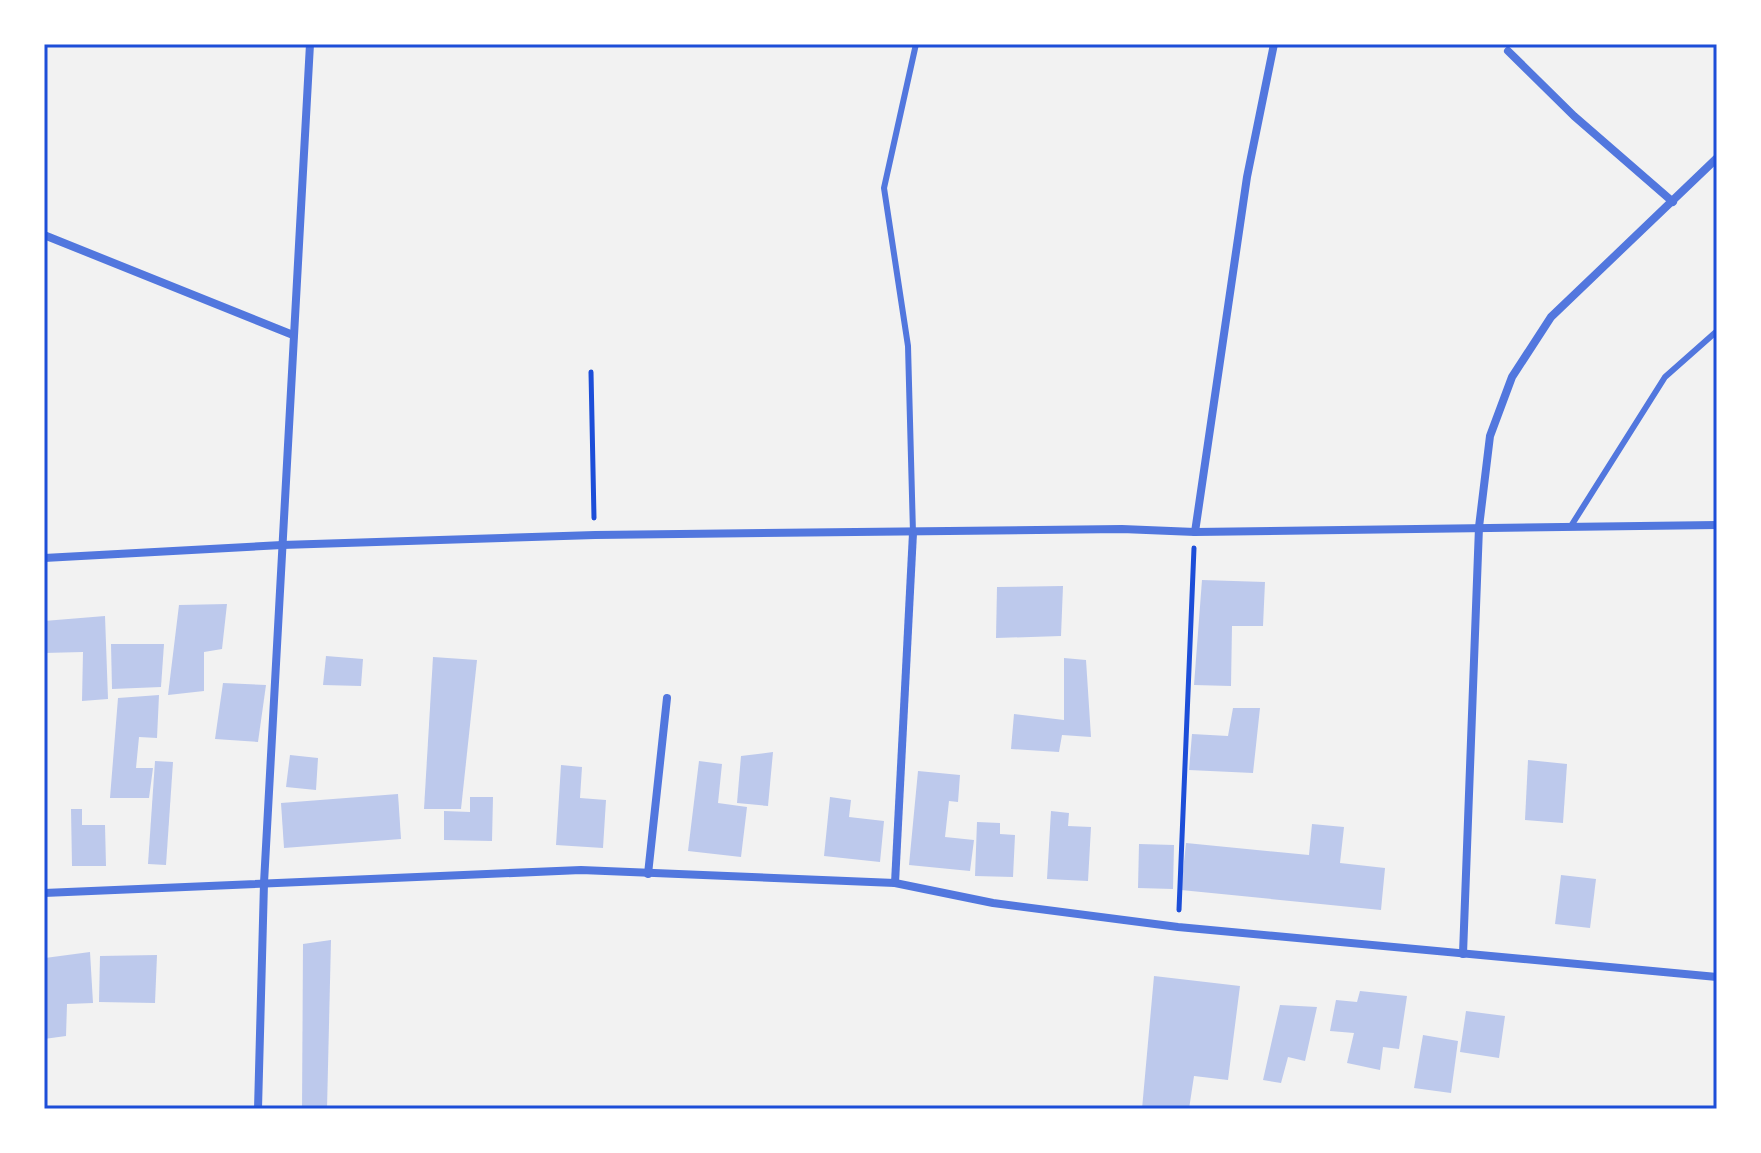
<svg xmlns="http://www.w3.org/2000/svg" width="1761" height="1153" font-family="Figtree,sans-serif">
<rect width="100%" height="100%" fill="#f2f2f2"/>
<g fill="#bdc9ec">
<polygon points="1202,580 1265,582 1263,626 1232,626 1231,686 1194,685"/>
<polygon points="1063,586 1061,636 996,638 997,587"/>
<polygon points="227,604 222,649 204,652 204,691 168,695 179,605"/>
<polygon points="105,616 108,699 82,701 83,652 44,653 44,621"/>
<polygon points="111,644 164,644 161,687 112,689"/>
<polygon points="326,656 363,659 361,686 323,685"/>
<polygon points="433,657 477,660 461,809 424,809"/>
<polygon points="1064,658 1086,660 1091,737 1062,735 1059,752 1011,749 1014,714 1064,720"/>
<polygon points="223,683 266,685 258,742 215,739"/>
<polygon points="159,695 157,738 139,737 136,768 153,768 149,798 110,798 118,698"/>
<polygon points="1233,708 1260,708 1253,773 1189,770 1192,734 1228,736"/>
<polygon points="773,752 768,806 737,803 741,756"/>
<polygon points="290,755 318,758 316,790 286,787"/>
<polygon points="1528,760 1567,764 1563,823 1525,820"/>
<polygon points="155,761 173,762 166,865 148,864"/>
<polygon points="699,761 722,764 718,803 747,807 741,857 688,851"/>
<polygon points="561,765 582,767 580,798 606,800 603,848 556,845"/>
<polygon points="918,771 960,775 958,802 949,801 945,837 974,840 970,871 909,865"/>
<polygon points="398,794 401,839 284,848 281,803"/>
<polygon points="470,797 493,797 492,841 444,840 444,811 470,812"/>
<polygon points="830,797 851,800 849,817 884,821 880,862 824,856"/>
<polygon points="71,809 82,809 82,825 105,825 106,866 72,866"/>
<polygon points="1051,811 1069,813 1068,826 1091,827 1088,881 1047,879"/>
<polygon points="977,822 1000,823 1000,834 1015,835 1013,877 975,876"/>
<polygon points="1312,824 1344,827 1340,863 1385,868 1381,910 1181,890 1186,843 1309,855"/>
<polygon points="1139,844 1174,845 1173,889 1138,888"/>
<polygon points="1561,875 1596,879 1590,928 1555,924"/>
<polygon points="331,940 327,1109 302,1109 303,944"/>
<polygon points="90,952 93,1003 67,1004 66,1036 44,1039 45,958"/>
<polygon points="157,955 155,1003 99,1002 100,956"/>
<polygon points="1154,976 1240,986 1228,1080 1194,1076 1189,1109 1142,1109"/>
<polygon points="1360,991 1407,996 1399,1049 1383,1047 1380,1070 1347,1063 1354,1033 1330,1031 1336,1000 1357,1002"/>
<polygon points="1280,1005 1317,1007 1305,1061 1288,1057 1281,1083 1263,1080"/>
<polygon points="1466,1011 1505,1016 1499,1058 1460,1052"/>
<polygon points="1423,1035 1458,1041 1451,1093 1414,1088"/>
</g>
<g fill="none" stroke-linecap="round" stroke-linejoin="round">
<g stroke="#1d4ed8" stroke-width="5">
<polyline points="591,372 594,518"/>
<polyline points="1179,910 1194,548"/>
</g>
<g stroke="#5277de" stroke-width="6">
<polyline points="1571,526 1665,377 1717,331"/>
<polyline points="913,533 908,346 884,188 916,44"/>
</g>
<g stroke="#5277de" stroke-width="8">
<polyline points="1508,51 1574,116 1673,202"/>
<polyline points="44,235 293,335"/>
<polyline points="1195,532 1247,177 1274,44"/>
<polyline points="44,558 282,545 595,535 1122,529 1195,532 1717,525"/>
<polyline points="648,874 667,698"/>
<polyline points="895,883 913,533"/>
<polyline points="44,893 581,870 895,883 993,903 1178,927 1717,977"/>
<polyline points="1463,954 1479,527 1490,436 1512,377 1551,317 1717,158"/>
<polyline points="258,1109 264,883 310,44"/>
</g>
</g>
<rect width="1761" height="1153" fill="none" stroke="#ffffff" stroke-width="92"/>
<rect x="46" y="46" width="1669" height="1061" fill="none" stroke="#1d4ed8" stroke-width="3"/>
</svg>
